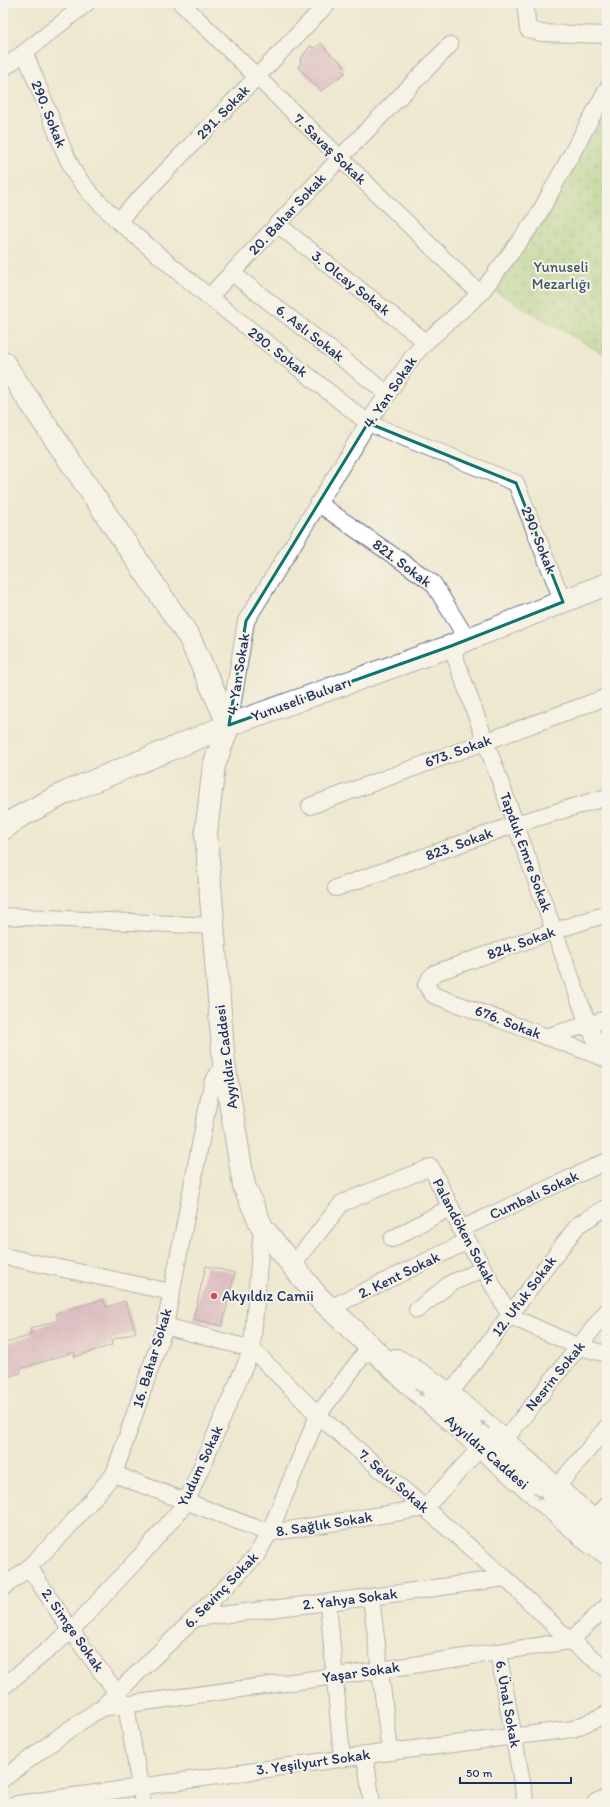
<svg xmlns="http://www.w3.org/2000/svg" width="610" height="1807" font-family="Itim,sans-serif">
<defs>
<pattern id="cemetery-stones" width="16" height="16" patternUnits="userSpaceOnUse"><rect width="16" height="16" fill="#a0ce7c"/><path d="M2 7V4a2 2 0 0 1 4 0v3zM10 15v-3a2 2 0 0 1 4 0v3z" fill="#89b16e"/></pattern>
<pattern id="building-back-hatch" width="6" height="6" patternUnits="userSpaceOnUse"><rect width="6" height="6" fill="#ce8fb7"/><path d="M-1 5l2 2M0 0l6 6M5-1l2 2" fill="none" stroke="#a67598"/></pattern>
</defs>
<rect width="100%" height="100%" fill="#f7f3e8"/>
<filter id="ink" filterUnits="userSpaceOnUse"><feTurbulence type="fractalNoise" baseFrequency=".025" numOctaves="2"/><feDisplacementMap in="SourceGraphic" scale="8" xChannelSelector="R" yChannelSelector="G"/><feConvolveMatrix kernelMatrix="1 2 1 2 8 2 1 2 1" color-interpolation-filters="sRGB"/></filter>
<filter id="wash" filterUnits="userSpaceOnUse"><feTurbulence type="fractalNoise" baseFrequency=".012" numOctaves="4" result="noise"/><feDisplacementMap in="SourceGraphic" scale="16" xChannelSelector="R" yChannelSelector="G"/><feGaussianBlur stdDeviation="0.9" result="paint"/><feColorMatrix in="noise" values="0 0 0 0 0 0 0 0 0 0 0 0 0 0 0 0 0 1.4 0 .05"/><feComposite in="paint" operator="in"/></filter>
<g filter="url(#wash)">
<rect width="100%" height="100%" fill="#efe8d0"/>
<polygon fill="url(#cemetery-stones)" stroke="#5e7e6d" points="607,105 607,356 491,289 547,218 579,148"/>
<g id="blocks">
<g fill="url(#building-back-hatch)">
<polygon points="321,43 334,58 336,57 345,67 342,70 345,73 321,91 298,67 301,63 300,60 310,46 315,48"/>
<polygon points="206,1266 235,1273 222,1326 193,1319"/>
<polygon points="103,1299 106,1307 125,1301 136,1332 111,1340 112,1345 75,1357 74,1352 20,1369 21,1373 3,1378 3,1344 32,1335 30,1329 58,1320 56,1313"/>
</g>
</g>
</g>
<g filter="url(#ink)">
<use href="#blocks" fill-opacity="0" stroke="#657086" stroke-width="1"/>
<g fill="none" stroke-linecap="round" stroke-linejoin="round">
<defs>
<g id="street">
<polyline points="181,3 480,294"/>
<polyline points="525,3 528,29 541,33 607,35"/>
<polyline points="25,53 64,151 75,174 90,193 118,221 209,297 368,423 516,483 563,602"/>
<polyline points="3,69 87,3"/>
<polyline points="118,221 328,3"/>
<polyline points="277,224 426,342"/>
<polyline points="232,273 388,394"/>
<polyline points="209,297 340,158 450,45"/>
<polyline points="319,504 433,583 467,639"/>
<polyline points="451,646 588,1024 603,1057"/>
<polyline points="229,725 246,621 368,423 413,356 426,342 480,294 536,219 607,89"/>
<polyline points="310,806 607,697"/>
<polyline points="336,888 516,824 607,797"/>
<polyline points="607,914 554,931 435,973 430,978 426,985 433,995 607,1059"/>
<polyline points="3,916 213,926"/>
<polyline points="545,1037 607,1019"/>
<polyline points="461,1229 607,1161"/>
<polyline points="392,1239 451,1207"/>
<polyline points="3,1256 171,1292"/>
<polyline points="292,1266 342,1203 431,1167 461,1229 510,1316 579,1347 607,1354"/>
<polyline points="330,1308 468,1241"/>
<polyline points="417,1310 451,1283 484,1269"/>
<polyline points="165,1326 252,1349 318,1415 505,1578 570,1641 607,1669"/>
<polyline points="449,1395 578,1225 607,1207"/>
<polyline points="504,1441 607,1311"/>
<polyline points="114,1474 269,1533 425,1508 481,1447"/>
<polyline points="556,1488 607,1427"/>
<polyline points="592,1521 607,1504"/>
<polyline points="29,1567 71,1631 126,1705 143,1804"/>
<polyline points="3,1588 29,1567 65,1531 114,1474 165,1326 212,1083 224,1064"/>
<polyline points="371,1597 390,1752"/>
<polyline points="328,1602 342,1758"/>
<polyline points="195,1618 371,1597 505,1578"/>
<polyline points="498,1652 526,1804"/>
<polyline points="3,1687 71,1631 143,1553 186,1503 252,1349 262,1227"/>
<polyline points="101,1708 380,1670 570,1641 607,1606"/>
<polyline points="365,1755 372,1804"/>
<polyline points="3,1779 67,1731 101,1708 195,1618 256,1556 269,1533 318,1415 370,1346"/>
<polyline points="17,1804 390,1752 573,1729 607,1714"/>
</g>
<g id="secondary">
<polyline points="3,362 189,637 229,725 214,765 206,833 224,1064 244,1186 262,1227 317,1296 414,1388 589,1541 607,1553"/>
<polyline points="3,829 17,818 67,792 229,725 451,646 607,584"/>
<path d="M396,1360C450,1389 495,1433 540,1474C562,1494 587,1513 607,1536"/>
<polyline points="598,1804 607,1801"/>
</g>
</defs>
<use href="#street" stroke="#657086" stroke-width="18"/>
<use href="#secondary" stroke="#657086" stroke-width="24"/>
<use href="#street" stroke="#fff" stroke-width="16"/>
<use href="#secondary" stroke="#fff" stroke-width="22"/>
</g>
<defs><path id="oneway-solid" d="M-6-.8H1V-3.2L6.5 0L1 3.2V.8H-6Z"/></defs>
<g fill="#8d97ae">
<use href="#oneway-solid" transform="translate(419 1392) rotate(41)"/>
<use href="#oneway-solid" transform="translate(485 1425) rotate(-140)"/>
<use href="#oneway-solid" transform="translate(538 1496) rotate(41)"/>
</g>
</g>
<path d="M0 0H610V1807H0ZM368,423L516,483L563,602L451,646L229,725L246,621Z" fill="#efe8d0" fill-opacity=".55" fill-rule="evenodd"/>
<path fill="none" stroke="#0f766e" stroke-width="3" stroke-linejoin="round" d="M368,423L516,483L563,602L451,646L229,725L246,621Z"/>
<circle fill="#d1495b" stroke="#f7f3e8" stroke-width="1.5" cx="214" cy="1296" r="4"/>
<g text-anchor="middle" stroke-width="4" stroke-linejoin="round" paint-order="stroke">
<g font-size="15" fill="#1b2f5e" stroke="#f7f3e8">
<text transform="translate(223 112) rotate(-46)" y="5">291. Sokak</text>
<text transform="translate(49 114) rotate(68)" y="5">290. Sokak</text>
<text transform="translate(330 149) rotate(44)" y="5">7. Savaş Sokak</text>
<text transform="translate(287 214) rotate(-47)" y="5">20. Bahar Sokak</text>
<text transform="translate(351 283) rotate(38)" y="5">3. Olcay Sokak</text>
<text transform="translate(310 333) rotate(38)" y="5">6. Aslı Sokak</text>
<text transform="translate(278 352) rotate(38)" y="5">290. Sokak</text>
<text transform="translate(390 392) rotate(-56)" y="5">4. Yan Sokak</text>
<text transform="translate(539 540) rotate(68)" y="5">290. Sokak</text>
<text transform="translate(402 563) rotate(37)" y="5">821. Sokak</text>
<text transform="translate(238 674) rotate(-81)" y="5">4. Yan Sokak</text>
<text transform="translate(301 699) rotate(-20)" y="5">Yunuseli Bulvarı</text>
<text transform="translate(458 751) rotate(-20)" y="5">673. Sokak</text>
<text transform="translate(459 844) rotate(-20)" y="5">823. Sokak</text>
<text transform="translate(526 852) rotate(70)" y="5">Tapduk Emre Sokak</text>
<text transform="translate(521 943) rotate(-20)" y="5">824. Sokak</text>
<text transform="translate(508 1022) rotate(21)" y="5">676. Sokak</text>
<text transform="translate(226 1057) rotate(-97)" y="5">Ayyıldız Caddesi</text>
<text transform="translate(534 1195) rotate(-25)" y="5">Cumbalı Sokak</text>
<text transform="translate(464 1231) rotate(62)" y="5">Palandöken Sokak</text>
<text transform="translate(399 1275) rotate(-26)" y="5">2. Kent Sokak</text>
<text transform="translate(524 1296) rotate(-53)" y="5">12. Ufuk Sokak</text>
<text transform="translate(152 1358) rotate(-73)" y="5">16. Bahar Sokak</text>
<text transform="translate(555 1376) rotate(-51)" y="5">Nesrin Sokak</text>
<text transform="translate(487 1452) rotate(41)" y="5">Ayyıldız Caddesi</text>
<text transform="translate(200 1466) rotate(-65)" y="5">Yudum Sokak</text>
<text transform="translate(394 1481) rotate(41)" y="5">7. Selvi Sokak</text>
<text transform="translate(324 1524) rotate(-9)" y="5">8. Sağlık Sokak</text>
<text transform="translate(221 1590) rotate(-46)" y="5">6. Sevinç Sokak</text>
<text transform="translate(350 1599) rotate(-7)" y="5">2. Yahya Sokak</text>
<text transform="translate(73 1630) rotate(55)" y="5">2. Simge Sokak</text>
<text transform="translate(361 1672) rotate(-8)" y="5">Yaşar Sokak</text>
<text transform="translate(508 1704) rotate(80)" y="5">6. Ünal Sokak</text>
<text transform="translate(313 1762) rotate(-8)" y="5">3. Yeşilyurt Sokak</text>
</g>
<g font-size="15" fill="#3c5766" stroke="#f7f3e8">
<text x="561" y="272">Yunuseli<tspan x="561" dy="17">Mezarlığı</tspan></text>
</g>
<g font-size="15" fill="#1b2f5e" stroke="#f7f3e8" text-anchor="start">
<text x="222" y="1301">Akyıldız Camii</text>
</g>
</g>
<rect width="610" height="1807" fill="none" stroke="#f7f3e8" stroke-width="16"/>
<path d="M460 1777v6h111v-6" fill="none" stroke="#1b2f5e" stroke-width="2"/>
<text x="466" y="1777" font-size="12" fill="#1b2f5e" stroke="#f7f3e8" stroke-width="3" paint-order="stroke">50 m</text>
</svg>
